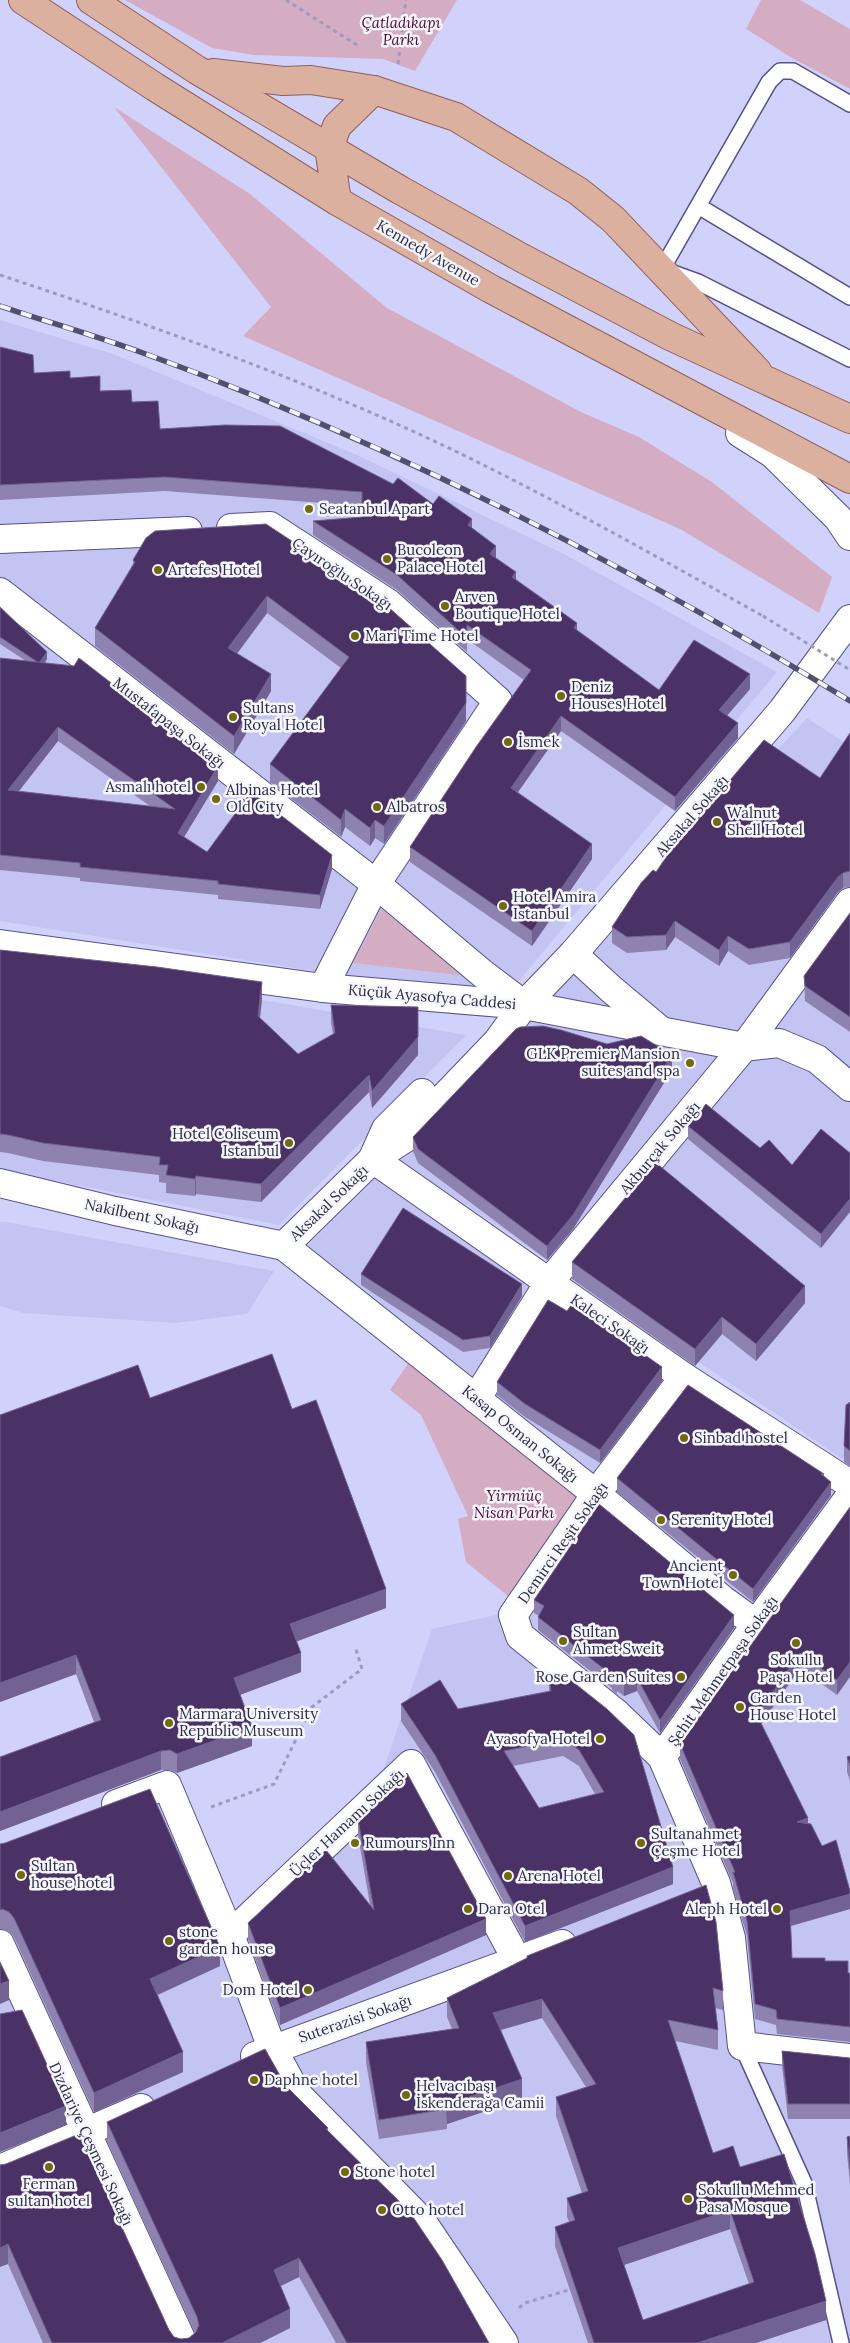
<svg xmlns="http://www.w3.org/2000/svg" width="850" height="2343" font-family="Lora,serif">
<rect width="100%" height="100%" fill="#d1d2fc"/>
<g fill="#c3c4f2">
<polygon points="0,320 113,354 355,454 564,554 777,672 502,1001 0,921"/>
<polygon points="807,718 850,746 850,1464 396,1158"/>
<polygon points="0,955 466,1035 279,1225 0,1170"/>
<polygon points="376,1178 850,1497 850,2343 0,2343 0,1862 162,1802 219,1940 379,1782 432,1629 496,1615 580,1495 291,1262"/>
<polygon points="0,1222 6,1222 274,1271 247,1314 175,1323 23,1313 0,1306"/>
</g>
<g fill="#d5adc3">
<polygon points="125,0 457,0 415,71 383,59 254,55 212,48"/>
<polygon points="761,0 800,0 850,29 850,89 792,58 746,29"/>
<polygon points="114,107 250,194 387,308 581,412 639,437 712,482 832,577 819,613 680,529 243,336 271,307"/>
<polygon points="381,909 468,976 353,963"/>
<polygon points="411,1359 580,1495 509,1597 466,1562 458,1519 468,1516 421,1415 390,1390"/>
</g>
<g fill="none" stroke-linecap="round" stroke-linejoin="round">
<defs>
<g id="service">
<polyline points="850,104 793,71 780,71 769,82 662,269 698,282 850,359"/>
<polyline points="700,207 850,297"/>
<polyline points="742,2046 804,2183 841,2343"/>
</g>
<g id="minor">
<polyline points="231,528 270,526 388,603 498,701 376,884 323,988"/>
<polyline points="0,539 188,531"/>
<polyline points="0,592 376,884 483,974 524,1005"/>
<polyline points="744,1047 850,902"/>
<polyline points="744,1047 779,1043 817,1059 850,1087"/>
<polyline points="284,1246 596,1494 723,1600 756,1624"/>
<polyline points="684,1377 596,1494 513,1615 520,1636 617,1714 662,1757 716,1883 731,1938 742,2046 850,2058"/>
<polyline points="476,1399 550,1281"/>
<polyline points="662,1757 756,1624 850,1496"/>
<polyline points="116,1804 167,1785 230,1935 272,2048 297,2094 421,2220 504,2343"/>
<polyline points="230,1935 411,1764 518,1962"/>
<polyline points="0,1944 183,2343"/>
<polyline points="255,2056 562,1944"/>
<polyline points="0,2169 141,2108"/>
</g>
<polyline id="tertiary" points="0,944 323,988 524,1005"/>
<g id="secondary">
<polyline points="740,433 773,454 838,518 850,536"/>
<polyline points="573,954 611,989 660,1030"/>
<polyline points="524,1005 744,1047 550,1281"/>
<polyline points="373,1158 386,1129 422,1093"/>
<polyline points="373,1159 684,1377 850,1484"/>
<polyline points="0,1183 115,1211 284,1246 373,1159 404,1139 497,1042 524,1005 573,954 782,711 850,619"/>
</g>
<g id="primary">
<polyline points="23,0 155,87 337,201 491,289 850,479"/>
<polyline points="91,0 197,70 400,190 522,258 670,336 850,419"/>
<polyline points="213,73 283,81 311,80 374,90 456,117 578,191 613,219 757,371"/>
<polyline points="337,201 329,148 337,126 374,90"/>
</g>
</defs>
<use href="#service" stroke="#54518d" stroke-width="18"/>
<use href="#minor" stroke="#54518d" stroke-width="30"/>
<use href="#tertiary" stroke="#54518d" stroke-width="30"/>
<use href="#secondary" stroke="#54518d" stroke-width="30"/>
<use href="#primary" stroke="#8f6055" stroke-width="30"/>
<g stroke="#9b9bc0" stroke-width="3" stroke-dasharray="4 4" stroke-linecap="butt">
<polyline points="286,0 360,47"/>
<polyline points="398,64 406,0"/>
<path d="M0,275C153,326 310,381 455,451C560,502 661,559 763,616"/>
<polyline points="211,1807 274,1784 312,1707 362,1669 355,1646"/>
<polyline points="519,2308 525,2303 572,2289"/>
</g>
<use href="#service" stroke="#fff" stroke-width="15"/>
<use href="#minor" stroke="#fff" stroke-width="28"/>
<use href="#tertiary" stroke="#fff" stroke-width="28"/>
<use href="#secondary" stroke="#fff" stroke-width="28"/>
<use href="#primary" stroke="#dcb09e" stroke-width="28"/>
<defs>
<path id="rail" d="M0,306C48,322 96,336 143,353C391,443 626,564 850,701"/>
</defs>
<use href="#rail" stroke="#51516f" stroke-width="5.5"/>
<use href="#rail" stroke="#f6f7fe" stroke-width="4" stroke-dasharray="11" stroke-linecap="butt"/>
<polyline stroke="#9b9bc0" stroke-width="3" stroke-dasharray="4 4" stroke-linecap="butt" points="763,616 850,670"/>
</g>
<g fill="#8e82b1" fill-rule="evenodd">
<polygon points="0,347 34,373 70,378 100,391 132,402 160,429 393,484 433,504 472,528 496,558 516,579 577,631 659,690 750,689 727,715 738,738 675,811 561,731 518,792 592,859 532,946 410,862 410,847 524,680 467,639 467,652 397,590 313,535 313,521 362,517 362,506 165,491 0,500"/>
<polygon points="266,524 466,721 384,844 375,838 370,846 345,827 341,837 270,782 270,764 341,668 267,613 237,653 271,691 234,754 95,646 95,628 133,564 133,560"/>
<path d="M0,607L47,659L45,663L218,781L184,837L207,852L332,869L320,909L218,899V895L80,881V878L0,870V658L26,661L0,644ZM58,741L150,806L18,792Z"/>
<polygon points="850,733 850,887 843,888 838,892 790,958 749,965 728,951 719,966 675,937 666,950 627,953 612,943 612,927 656,872 820,778"/>
<polygon points="850,913 850,1032 805,1001 804,976"/>
<polygon points="0,950 262,999 260,1018 298,1054 333,1034 331,1023 331,1005 418,1055 372,1108 369,1092 261,1202 196,1194 195,1196 166,1193 166,1183 159,1182 159,1175 43,1161 8,1153 0,1152"/>
<polygon points="672,1070 573,1229 547,1260 418,1163 413,1151 413,1137"/>
<polygon points="688,1126 760,1148 792,1165 850,1153 821,1248 688,1139"/>
<polygon points="572,1262 805,1303 756,1361 722,1334 695,1366 572,1279"/>
<polygon points="361,1274 522,1296 490,1348 463,1352 361,1285"/>
<polygon points="662,1381 600,1463 525,1417 497,1395 497,1382"/>
<polygon points="150,1398 292,1409 386,1608 296,1641 301,1672 240,1695 252,1746 177,1773 170,1770 161,1770 0,1831 0,1757 94,1722 76,1674 0,1702 0,1415"/>
<polygon points="850,1402 850,1466 844,1462 844,1446"/>
<polygon points="824,1474 824,1476 831,1495 753,1602 617,1492 617,1478"/>
<polygon points="850,1507 837,1695 800,1668 761,1724 808,1823 850,1891 850,1909 791,1926 792,1958 825,1961 848,1973 850,1973 850,2042 777,2034 776,2025 755,2019 747,1936 733,1888 733,1883 680,1759 680,1744"/>
<polygon points="534,1600 734,1628 660,1733 637,1691 624,1696 617,1691 617,1694 612,1690 612,1688 538,1630 538,1617 539,1616 534,1613"/>
<path d="M549,1680L673,1884L525,1942L435,1772L401,1721V1704L458,1709L549,1691ZM563,1756L579,1766L595,1794L539,1808L513,1766Z"/>
<polygon points="850,1756 850,1781 847,1772 847,1757"/>
<polygon points="358,1819 486,1935 280,2025 248,1939 248,1923 370,1905 358,1835"/>
<polygon points="0,1844 220,1966 158,1995 183,2072 94,2112 14,1937 9,1932 2,1929 0,1929"/>
<path d="M706,1885L723,1991V2010L715,2008L718,2030V2050L675,2041L713,2153L740,2167L826,2320L756,2343H588L555,2246V2227L569,2222L567,2217V2198L582,2193L556,2116V2097L586,2087L542,2018L501,2030L522,2099L447,2124V2129L379,2139L366,2062V2042L452,2029L447,2017V1998L527,1958V1956ZM730,2229L749,2284L643,2320L624,2265Z"/>
<polygon points="782,2051 850,2058 850,2119 788,2119 782,2066"/>
<polygon points="286,2086 328,2128 328,2131 489,2343 336,2343 299,2277 281,2286 290,2328 260,2343 43,2343 8,2264 0,2165 169,2330 174,2337 181,2339 189,2338 195,2333 107,2141 107,2122"/>
<polygon points="850,2136 850,2185 847,2153 847,2137"/>
</g>
<g fill="#726293">
<polygon points="472,519 472,534 468,525"/>
<polygon points="496,546 496,560 490,554"/>
<polygon points="516,572 516,587 512,577"/>
<polygon points="267,596 267,613 228,666 228,648"/>
<polygon points="577,623 577,638 574,628"/>
<polygon points="47,652 47,659 39,670 39,663"/>
<polygon points="271,674 271,691 234,754 234,736"/>
<polygon points="750,674 750,689 719,725 719,710"/>
<polygon points="466,676 466,721 384,844 384,826"/>
<polygon points="561,716 561,731 511,802 511,788"/>
<polygon points="738,723 738,738 675,811 675,797"/>
<polygon points="58,727 58,741 8,805 8,790"/>
<polygon points="218,766 218,781 178,847 178,833"/>
<polygon points="345,809 345,827 341,837 341,820"/>
<polygon points="375,820 375,838 370,846 370,828"/>
<polygon points="592,844 592,859 532,946 532,931"/>
<polygon points="332,855 332,869 320,909 320,895"/>
<polygon points="843,873 843,888 838,892 790,958 790,942 838,877"/>
<polygon points="675,921 675,937 666,950 666,935"/>
<polygon points="728,936 728,951 719,966 719,950"/>
<polygon points="262,982 262,999 258,1034 258,1016"/>
<polygon points="418,1007 418,1055 372,1108 372,1091"/>
<polygon points="672,1055 672,1070 573,1229 547,1260 547,1246"/>
<polygon points="369,1075 369,1092 261,1202 261,1184"/>
<polygon points="196,1176 196,1194 195,1196 195,1179"/>
<polygon points="850,1199 850,1212 821,1248 821,1234"/>
<polygon points="522,1284 522,1296 490,1348 490,1336"/>
<polygon points="805,1286 805,1303 756,1361 756,1344"/>
<polygon points="722,1317 722,1334 695,1366 695,1349"/>
<polygon points="662,1367 662,1381 600,1463 600,1450"/>
<polygon points="831,1482 831,1495 753,1602 753,1589"/>
<polygon points="386,1589 386,1608 290,1644 290,1624"/>
<polygon points="734,1615 734,1628 660,1733 660,1720"/>
<polygon points="301,1653 301,1672 234,1697 234,1678"/>
<polygon points="800,1653 800,1668 757,1730 757,1715"/>
<polygon points="76,1655 76,1674 0,1702 0,1683"/>
<polygon points="850,1662 850,1677 837,1695 837,1680"/>
<polygon points="637,1678 637,1691 624,1696 624,1683"/>
<polygon points="252,1727 252,1746 177,1773 177,1754"/>
<polygon points="161,1751 161,1770 0,1831 0,1812"/>
<polygon points="808,1818 808,1833 797,1822"/>
<polygon points="673,1867 673,1884 525,1942 525,1926"/>
<polygon points="850,1894 850,1909 790,1926 790,1911"/>
<polygon points="486,1919 486,1935 280,2025 280,2008"/>
<polygon points="220,1947 220,1966 150,1998 150,1979"/>
<polygon points="9,1981 9,2000 0,2004 0,1984"/>
<polygon points="542,1999 542,2018 493,2032 493,2013"/>
<polygon points="183,2052 183,2072 94,2112 94,2093"/>
<polygon points="522,2079 522,2099 447,2124 446,2105"/>
<polygon points="66,2106 66,2125 0,2152 0,2133"/>
<polygon points="730,2210 730,2229 618,2267 618,2248"/>
<polygon points="8,2244 8,2264 0,2267 0,2248"/>
<polygon points="299,2258 299,2277 274,2289 274,2270"/>
<polygon points="826,2301 826,2320 756,2343 697,2343"/>
<polygon points="290,2309 290,2328 260,2343 222,2343"/>
</g>
<g fill="#4a3266" stroke="#726293" fill-rule="evenodd">
<polygon points="0,347 33,355 34,373 70,371 70,378 100,376 100,391 131,390 132,402 158,401 160,429 225,425 280,426 393,484 398,478 433,504 439,496 472,519 468,525 496,546 490,554 516,572 512,577 577,623 574,628 659,690 694,640 750,674 719,710 738,723 675,797 561,716 511,788 592,844 532,931 410,847 476,747 531,670 467,625 467,638 397,575 313,521 362,517 362,492 165,477 0,485"/>
<polygon points="266,524 378,598 466,676 466,703 384,826 375,820 370,828 345,809 341,820 270,764 349,657 267,596 228,648 271,674 234,736 95,628 135,562 133,560 146,538 155,531"/>
<polygon points="0,607 47,652 39,663 0,637"/>
<path d="M0,658L74,666L79,658L218,766L178,833L207,852L251,792L332,855L320,895L218,884V881L80,867V863L0,855ZM58,727L175,809L8,790Z"/>
<polygon points="850,733 850,871 843,873 838,877 790,942 749,949 728,936 719,950 675,921 666,935 627,937 612,927 641,883 653,870 656,872 671,850 764,740 820,778"/>
<polygon points="850,913 850,1017 805,986 804,976"/>
<polygon points="0,950 157,967 262,982 258,1016 298,1054 335,1033 331,1005 418,1007 418,1037 372,1091 369,1075 261,1184 196,1176 195,1179 166,1175 168,1165 159,1165 160,1157 43,1143 8,1135 0,1134"/>
<polygon points="543,1026 561,1030 607,1044 641,1036 672,1055 573,1215 547,1246 418,1149 413,1137 516,1029 520,1027"/>
<polygon points="706,1104 760,1148 769,1140 792,1165 821,1129 850,1153 850,1199 821,1234 688,1126"/>
<polygon points="655,1162 805,1286 756,1344 722,1317 695,1349 572,1262"/>
<polygon points="403,1208 522,1284 490,1336 463,1340 361,1274"/>
<polygon points="548,1300 567,1311 572,1304 662,1367 600,1450 525,1404 497,1382"/>
<polygon points="272,1354 292,1409 316,1400 386,1589 290,1624 301,1653 234,1678 252,1727 177,1754 170,1750 161,1751 0,1812 0,1757 101,1720 76,1655 0,1683 0,1415 138,1365 150,1398"/>
<polygon points="688,1385 824,1474 821,1474 831,1482 753,1589 617,1478"/>
<polygon points="850,1402 850,1451 844,1446 846,1405"/>
<polygon points="599,1504 734,1615 660,1720 637,1678 624,1683 616,1678 617,1681 612,1677 614,1677 538,1617 544,1606 534,1600"/>
<polygon points="850,1507 850,1662 837,1680 800,1653 757,1715 808,1818 797,1822 811,1824 822,1846 836,1840 850,1891 850,1894 790,1911 792,1958 825,1958 825,1961 848,1961 848,1973 850,1973 850,2027 777,2019 776,2010 755,2004 747,1921 733,1872 735,1872 680,1744"/>
<path d="M568,1678L607,1709L634,1735L673,1867L525,1926L435,1755L401,1704L440,1680L458,1709L551,1691L549,1680ZM563,1739L579,1750L604,1792L539,1808L504,1751Z"/>
<polygon points="850,1756 850,1766 847,1757"/>
<polygon points="407,1773 486,1919 280,2008 248,1923 326,1850 374,1910 358,1819"/>
<polygon points="150,1789 220,1947 150,1979 183,2052 94,2093 14,1918 9,1912 2,1909 0,1910 0,1844 5,1843"/>
<path d="M706,1885L716,1922L723,1991L713,1988L718,2030L668,2020L713,2153L733,2146L740,2167L784,2154L815,2254L826,2301L697,2343H594L555,2227L575,2220L567,2198L588,2191L556,2097L596,2084L542,1999L493,2013L522,2079L446,2105L447,2109L379,2120L366,2042L459,2028L447,1998L527,1958V1956ZM730,2210L754,2282L643,2320L618,2248Z"/>
<polygon points="0,1962 9,1981 0,1984"/>
<polygon points="22,2010 66,2106 0,2133 0,2014"/>
<polygon points="265,2049 286,2086 328,2128 326,2129 409,2211 442,2260 489,2343 347,2343 299,2258 274,2270 290,2309 222,2343 52,2343 8,2244 0,2248 0,2165 6,2164 79,2134 169,2330 174,2337 181,2339 189,2338 196,2332 199,2325 197,2317 107,2122"/>
<polygon points="782,2051 850,2058 850,2104 788,2104"/>
<polygon points="850,2136 850,2169 847,2137"/>
</g>
<g fill="#736a03" stroke="#f6f7fe" stroke-width="2">
<circle cx="309" cy="509" r="5"/>
<circle cx="387" cy="559" r="5"/>
<circle cx="158" cy="570" r="5"/>
<circle cx="445" cy="606" r="5"/>
<circle cx="355" cy="636" r="5"/>
<circle cx="561" cy="696" r="5"/>
<circle cx="233" cy="717" r="5"/>
<circle cx="508" cy="742" r="5"/>
<circle cx="201" cy="787" r="5"/>
<circle cx="216" cy="799" r="5"/>
<circle cx="377" cy="807" r="5"/>
<circle cx="717" cy="822" r="5"/>
<circle cx="503" cy="906" r="5"/>
<circle cx="690" cy="1063" r="5"/>
<circle cx="289" cy="1143" r="5"/>
<circle cx="684" cy="1438" r="5"/>
<circle cx="661" cy="1520" r="5"/>
<circle cx="733" cy="1575" r="5"/>
<circle cx="563" cy="1641" r="5"/>
<circle cx="796" cy="1643" r="5"/>
<circle cx="681" cy="1677" r="5"/>
<circle cx="740" cy="1707" r="5"/>
<circle cx="169" cy="1723" r="5"/>
<circle cx="600" cy="1739" r="5"/>
<circle cx="355" cy="1843" r="5"/>
<circle cx="641" cy="1843" r="5"/>
<circle cx="21" cy="1875" r="5"/>
<circle cx="508" cy="1876" r="5"/>
<circle cx="468" cy="1909" r="5"/>
<circle cx="777" cy="1909" r="5"/>
<circle cx="169" cy="1941" r="5"/>
<circle cx="308" cy="1990" r="5"/>
<circle cx="254" cy="2080" r="5"/>
<circle cx="406" cy="2095" r="5"/>
<circle cx="49" cy="2167" r="5"/>
<circle cx="345" cy="2172" r="5"/>
<circle cx="688" cy="2199" r="5"/>
<circle cx="382" cy="2210" r="5"/>
</g>
<g text-anchor="middle" stroke-width="5" stroke-linejoin="round" paint-order="stroke">
<g font-size="15" font-style="italic" fill="#51033b" stroke="#f6f7fe">
<text x="401" y="28">Çatladıkapı<tspan x="401" dy="17">Parkı</tspan></text>
<text x="514" y="1501">Yirmiüç<tspan x="514" dy="17">Nisan Parkı</tspan></text>
</g>
<g font-size="15" fill="#2c2c47" stroke="#f6f7fe">
<text transform="translate(428 253) rotate(30)" y="5">Kennedy Avenue</text>
<text transform="translate(342 574) rotate(34)" y="5">Çayıroğlu Sokağı</text>
<text transform="translate(169 723) rotate(38)" y="5">Mustafapaşa Sokağı</text>
<text transform="translate(692 816) rotate(-49)" y="5">Aksakal Sokağı</text>
<text transform="translate(432 997) rotate(5)" y="5">Küçük Ayasofya Caddesi</text>
<text transform="translate(660 1148) rotate(-50)" y="5">Akburçak Sokağı</text>
<text transform="translate(329 1203) rotate(-44)" y="5">Aksakal Sokağı</text>
<text transform="translate(142 1216) rotate(12)" y="5">Nakilbent Sokağı</text>
<text transform="translate(610 1324) rotate(35)" y="5">Kaleci Sokağı</text>
<text transform="translate(520 1434) rotate(39)" y="5">Kasap Osman Sokağı</text>
<text transform="translate(563 1543) rotate(-55)" y="5">Demirci Reşit Sokağı</text>
<text transform="translate(723 1671) rotate(-55)" y="5">Şehit Mehmetpaşa Sokağı</text>
<text transform="translate(347 1823) rotate(-43)" y="5">Üçler Hamamı Sokağı</text>
<text transform="translate(355 2019) rotate(-19)" y="5">Suterazisi Sokağı</text>
<text transform="translate(91 2144) rotate(65)" y="5">Dizdariye Çeşmesi Sokağı</text>
</g>
<g font-size="15" fill="#2c2c47" stroke="#f6f7fe" text-anchor="start">
<text x="319" y="514">Seatanbul Apart</text>
<text x="397" y="555">Bucoleon<tspan x="397" dy="17">Palace Hotel</tspan></text>
<text x="168" y="575">Artefes Hotel</text>
<text x="455" y="602">Arven<tspan x="455" dy="17">Boutique Hotel</tspan></text>
<text x="365" y="641">Mari Time Hotel</text>
<text x="571" y="692">Deniz<tspan x="571" dy="17">Houses Hotel</tspan></text>
<text x="243" y="713">Sultans<tspan x="243" dy="17">Royal Hotel</tspan></text>
<text x="518" y="747">İsmek</text>
<text x="191" y="792" text-anchor="end">Asmalı hotel</text>
<text x="226" y="795">Albinas Hotel<tspan x="226" dy="17">Old City</tspan></text>
<text x="387" y="812">Albatros</text>
<text x="727" y="818">Walnut<tspan x="727" dy="17">Shell Hotel</tspan></text>
<text x="513" y="902">Hotel Amira<tspan x="513" dy="17">Istanbul</tspan></text>
<text x="680" y="1059" text-anchor="end">GLK Premier Mansion<tspan x="680" dy="17">suites and spa</tspan></text>
<text x="279" y="1139" text-anchor="end">Hotel Coliseum<tspan x="279" dy="17">Istanbul</tspan></text>
<text x="694" y="1443">Sinbad hostel</text>
<text x="671" y="1525">Serenity Hotel</text>
<text x="723" y="1571" text-anchor="end">Ancient<tspan x="723" dy="17">Town Hotel</tspan></text>
<text x="573" y="1637">Sultan<tspan x="573" dy="17">Ahmet Sweit</tspan></text>
<text x="796" y="1665" text-anchor="middle">Sokullu<tspan x="796" dy="17">Paşa Hotel</tspan></text>
<text x="671" y="1682" text-anchor="end">Rose Garden Suites</text>
<text x="750" y="1703">Garden<tspan x="750" dy="17">House Hotel</tspan></text>
<text x="179" y="1719">Marmara University<tspan x="179" dy="17">Republic Museum</tspan></text>
<text x="590" y="1744" text-anchor="end">Ayasofya Hotel</text>
<text x="651" y="1839">Sultanahmet<tspan x="651" dy="17">Çeşme Hotel</tspan></text>
<text x="365" y="1848">Rumours Inn</text>
<text x="31" y="1871">Sultan<tspan x="31" dy="17">house hotel</tspan></text>
<text x="518" y="1881">Arena Hotel</text>
<text x="478" y="1914">Dara Otel</text>
<text x="767" y="1914" text-anchor="end">Aleph Hotel</text>
<text x="179" y="1937">stone<tspan x="179" dy="17">garden house</tspan></text>
<text x="298" y="1995" text-anchor="end">Dom Hotel</text>
<text x="264" y="2085">Daphne hotel</text>
<text x="416" y="2091">Helvacıbaşı<tspan x="416" dy="17">İskenderağa Camii</tspan></text>
<text x="355" y="2177">Stone hotel</text>
<text x="49" y="2189" text-anchor="middle">Ferman<tspan x="49" dy="17">sultan hotel</tspan></text>
<text x="698" y="2195">Sokullu Mehmed<tspan x="698" dy="17">Pasa Mosque</tspan></text>
<text x="392" y="2215">Otto hotel</text>
</g>
</g>
</svg>
